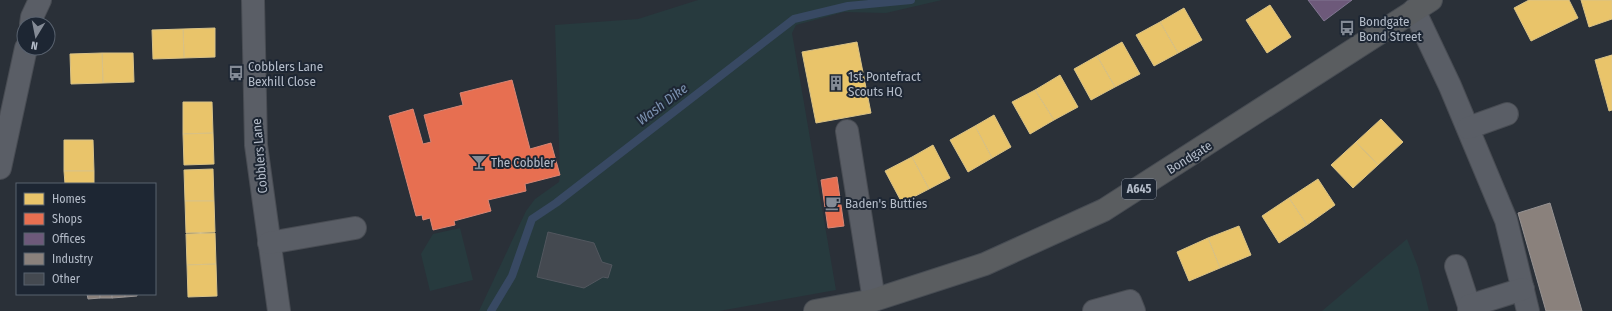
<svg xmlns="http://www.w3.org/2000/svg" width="1612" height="311" font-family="'Fira Sans Condensed',sans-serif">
<rect width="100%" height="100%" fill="#2a3038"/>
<g fill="#273a3e">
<polygon points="698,0 942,0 886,13 844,12 796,25 792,33 836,290 719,311 479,311 526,211 535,199 559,182 560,175 555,25 638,19"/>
<polygon points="460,228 473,280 430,291 421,254 433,234"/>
<polygon points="1407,239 1418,267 1429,311 1322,311"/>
</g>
<g fill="#e9c46a" stroke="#d9c286">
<polygon points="1529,0 1569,0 1578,18 1531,41 1514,8"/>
<polygon points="1581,0 1612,0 1612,19 1589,27"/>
<polygon points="1270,5 1291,37 1267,53 1246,20"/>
<polygon points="1184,8 1202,40 1178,53 1160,22"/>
<polygon points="1160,22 1178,53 1154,66 1136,35"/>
<polygon points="215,28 215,57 184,58 183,29"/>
<polygon points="183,29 184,58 153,59 152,30"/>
<polygon points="857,42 871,113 816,123 802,52"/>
<polygon points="1122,42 1140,74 1115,87 1097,56"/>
<polygon points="102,53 133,53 134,82 103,83"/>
<polygon points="102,53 103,83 71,84 70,54"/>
<polygon points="1612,55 1612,110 1609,111 1595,60"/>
<polygon points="1097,56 1115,87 1091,100 1074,69"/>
<polygon points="1060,75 1078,107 1054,120 1035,90"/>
<polygon points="1035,90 1054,120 1030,134 1012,102"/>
<polygon points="183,102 212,102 213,133 183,134"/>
<polygon points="994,115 1011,147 992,158 975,126"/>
<polygon points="1381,119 1403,142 1378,165 1356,142"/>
<polygon points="975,126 992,158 968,172 950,140"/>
<polygon points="213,133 214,164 184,165 183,134"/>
<polygon points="64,140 93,140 94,171 64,171"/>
<polygon points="1356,142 1378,165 1353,188 1331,165"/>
<polygon points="933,145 950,178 929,189 912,157"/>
<polygon points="912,157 929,189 902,203 885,171"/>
<polygon points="213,169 214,201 185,201 184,170"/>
<polygon points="64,171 94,171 94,184 65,184"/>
<polygon points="1318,179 1335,205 1307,225 1289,198"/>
<polygon points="1289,198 1307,225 1279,243 1262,216"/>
<polygon points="185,201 214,201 215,232 186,233"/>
<polygon points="1239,226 1251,255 1220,268 1208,238"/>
<polygon points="215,233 216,264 187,265 186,234"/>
<polygon points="1208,238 1220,268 1189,281 1177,252"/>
<polygon points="216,264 217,296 188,297 187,265"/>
</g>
<g fill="#e76f51" stroke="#d88675">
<polygon points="512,80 530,149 551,143 560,175 525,184 526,191 488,200 491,211 454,221 455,225 433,230 430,218 423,220 422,215 416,216 389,116 413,109 423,144 431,142 424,115 463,105 460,93"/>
<polygon points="837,177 844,226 828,228 821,180"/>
</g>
<polygon fill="#6d597a" stroke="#827792" points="1308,0 1352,0 1324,21"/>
<g fill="#8a817c" stroke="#979393">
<polygon points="1550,203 1582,311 1546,311 1518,213"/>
<polygon points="87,294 100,294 100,298 88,299"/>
<rect x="100" y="294" width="12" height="4"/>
<polygon points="112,294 125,294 125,297 112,298"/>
<polygon points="125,294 137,294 137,296 125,297"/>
</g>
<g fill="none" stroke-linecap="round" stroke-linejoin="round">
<polyline stroke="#384963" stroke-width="8" points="491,311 512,276 532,219 556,203 794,19 848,6 911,0"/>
</g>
<polygon fill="#444950" stroke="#52575f" points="548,232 594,243 602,262 612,265 608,278 603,277 584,288 537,277"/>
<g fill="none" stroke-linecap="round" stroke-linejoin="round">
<defs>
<g id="minor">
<polyline points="253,0 256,145 279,311"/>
<polyline points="1414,10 1450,86 1506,220 1528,311"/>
<polyline points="31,24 32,17 40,0"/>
<polyline points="1468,128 1507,114"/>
<polyline points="847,131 874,300"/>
<polyline points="0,168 26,48"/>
<polyline points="269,243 355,228"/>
<polyline points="1456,266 1469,306 1469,311"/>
<polyline points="1469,306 1523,289"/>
<polyline points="1094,311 1130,301 1134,311"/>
</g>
<polyline id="highway" points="815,311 874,300 985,264 1104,210 1431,0"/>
</defs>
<use href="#minor" stroke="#484c53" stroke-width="24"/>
<use href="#highway" stroke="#474c53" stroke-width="24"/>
<use href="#minor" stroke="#5a5e66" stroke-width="22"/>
<use href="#highway" stroke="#5a5d60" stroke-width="22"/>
</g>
<defs>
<symbol id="bus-bare" viewBox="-9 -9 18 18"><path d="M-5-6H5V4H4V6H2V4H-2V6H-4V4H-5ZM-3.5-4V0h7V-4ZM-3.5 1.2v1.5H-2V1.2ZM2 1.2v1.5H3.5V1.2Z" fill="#848b96" stroke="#1d2633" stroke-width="2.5" paint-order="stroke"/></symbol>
<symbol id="building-bare" viewBox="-9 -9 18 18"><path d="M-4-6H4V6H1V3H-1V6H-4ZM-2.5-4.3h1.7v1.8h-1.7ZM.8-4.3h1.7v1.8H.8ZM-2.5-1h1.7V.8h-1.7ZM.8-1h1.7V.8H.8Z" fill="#848b96" stroke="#1d2633" stroke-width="2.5" paint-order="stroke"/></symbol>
<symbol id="bar-bare" viewBox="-9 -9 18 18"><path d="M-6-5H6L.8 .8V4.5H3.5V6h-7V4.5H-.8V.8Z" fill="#848b96" stroke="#1d2633" stroke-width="2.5" paint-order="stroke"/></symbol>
<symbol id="cafe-bare" viewBox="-9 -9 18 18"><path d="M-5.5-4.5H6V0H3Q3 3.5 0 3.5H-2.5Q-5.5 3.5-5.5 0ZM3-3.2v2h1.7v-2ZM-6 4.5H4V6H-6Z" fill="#848b96" stroke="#1d2633" stroke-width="2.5" paint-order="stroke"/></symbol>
</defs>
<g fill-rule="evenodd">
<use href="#bus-bare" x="1336" y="17" width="22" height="22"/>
<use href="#bus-bare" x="225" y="62" width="22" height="22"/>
<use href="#building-bare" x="825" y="72" width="22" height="22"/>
<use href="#bar-bare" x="468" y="151" width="22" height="22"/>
<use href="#cafe-bare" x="822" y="192" width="22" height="22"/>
</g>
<g text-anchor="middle" stroke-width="4" stroke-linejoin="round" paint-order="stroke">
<rect fill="#1d2633" stroke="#878f9c" stroke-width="1" x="1122" y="179" width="34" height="20" rx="3"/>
<g font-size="12" font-weight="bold" fill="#b4bcc9">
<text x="1139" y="193">A645</text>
</g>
<g font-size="13" fill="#b4bcc9" stroke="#1d2633" text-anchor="start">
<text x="1359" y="26">Bondgate<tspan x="1359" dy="15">Bond Street</tspan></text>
<text x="248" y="71">Cobblers Lane<tspan x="248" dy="15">Bexhill Close</tspan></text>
<text x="848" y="81">1st Pontefract<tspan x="848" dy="15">Scouts HQ</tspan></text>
<text x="491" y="167">The Cobbler</text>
<text x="845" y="208">Baden's Butties</text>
</g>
<g font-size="13" fill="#b4bcc9" stroke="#1d2633">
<text transform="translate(259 156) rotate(-95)" y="5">Cobblers Lane</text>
<text transform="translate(1189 157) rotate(-32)" y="5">Bondgate</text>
</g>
<g font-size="14" font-style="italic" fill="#7c92b1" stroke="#1d2633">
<text transform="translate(662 104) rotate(-37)" y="5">Wash Dike</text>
</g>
</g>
<rect x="16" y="183" width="140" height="112" fill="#1d2633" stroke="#59626f"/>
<rect x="24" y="193" width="20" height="12" fill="#e9c46a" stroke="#59626f"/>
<text x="52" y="203" font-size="12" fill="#b4bcc9">Homes</text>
<rect x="24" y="213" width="20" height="12" fill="#e76f51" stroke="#59626f"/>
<text x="52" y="223" font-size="12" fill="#b4bcc9">Shops</text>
<rect x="24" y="233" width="20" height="12" fill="#6d597a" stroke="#59626f"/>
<text x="52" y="243" font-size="12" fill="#b4bcc9">Offices</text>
<rect x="24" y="253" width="20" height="12" fill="#8a817c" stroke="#59626f"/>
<text x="52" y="263" font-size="12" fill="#b4bcc9">Industry</text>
<rect x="24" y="273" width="20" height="12" fill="#444950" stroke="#59626f"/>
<text x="52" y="283" font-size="12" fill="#b4bcc9">Other</text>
<g transform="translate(36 36) rotate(190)"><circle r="19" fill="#1d2633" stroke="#59626f"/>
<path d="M0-3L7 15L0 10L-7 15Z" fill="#848b96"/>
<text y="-6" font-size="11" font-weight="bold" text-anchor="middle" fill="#b4bcc9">N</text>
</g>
</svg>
